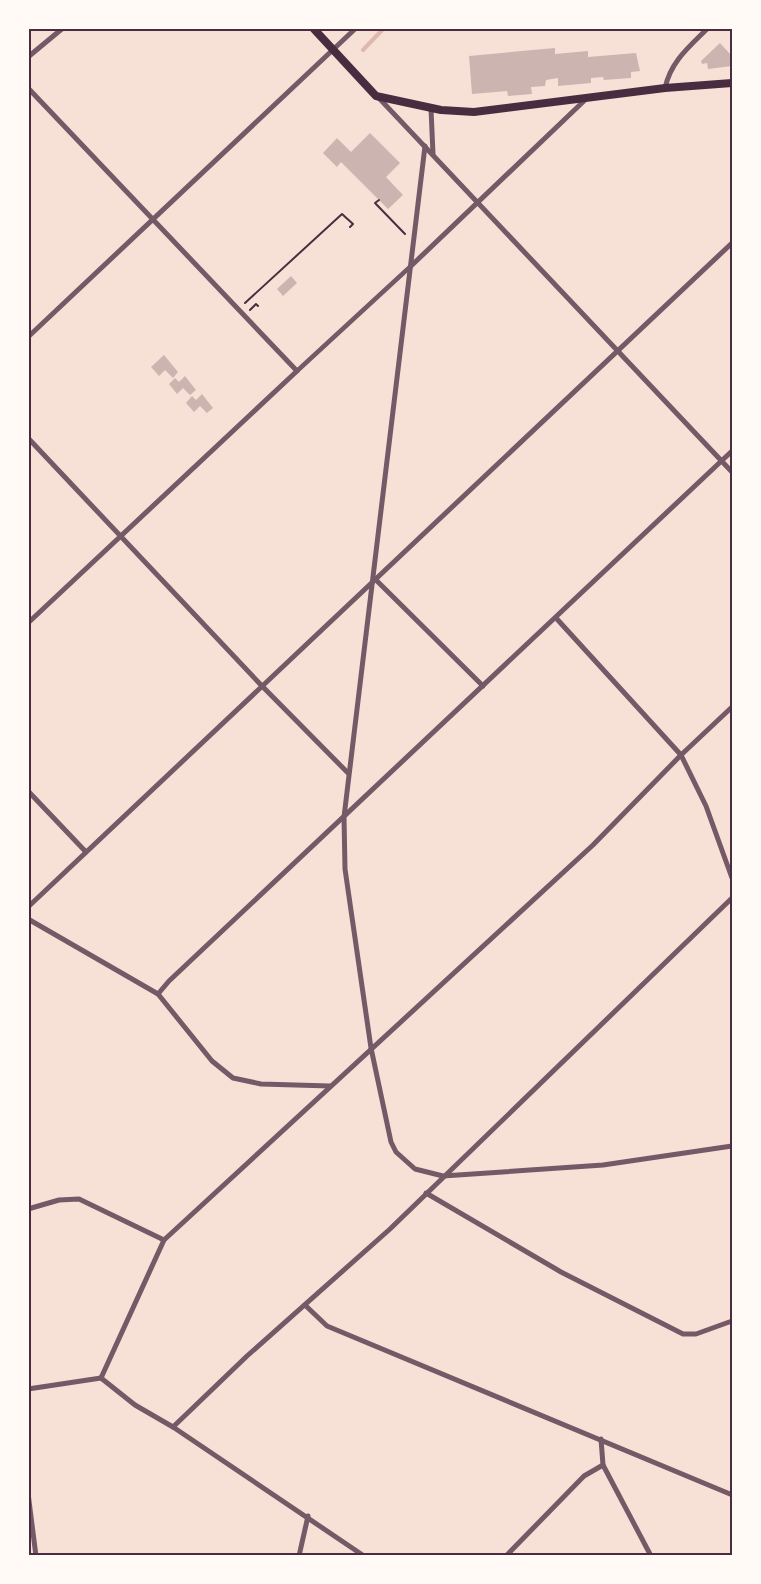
<svg xmlns="http://www.w3.org/2000/svg" width="761" height="1584" font-family="'Space Grotesk',sans-serif">
<rect width="100%" height="100%" fill="#f7e1d7"/>
<g fill="none" stroke-linecap="round" stroke-linejoin="round">
<polyline stroke="#dcb8b0" stroke-width="4" points="363,50 384,28"/>
</g>
<g fill="#ccb4b1">
<polygon points="720,43 730,54 732,66 708,69 707,63 702,64 701,61"/>
<polygon points="555,48 555,54 588,51 588,57 636,53 640,71 631,72 631,78 604,80 603,77 591,78 591,83 558,86 558,78 546,80 545,86 531,87 532,94 508,96 507,91 472,94 469,56"/>
<polygon points="370,133 400,163 386,177 403,195 388,209 341,162 337,167 323,153 337,138 351,152"/>
<polygon points="291,276 297,283 283,296 277,289"/>
<polygon points="164,355 178,372 173,378 165,370 159,376 151,367"/>
<polygon points="185,376 196,390 190,395 183,388 177,394 169,384 175,378 179,382"/>
<polygon points="202,394 213,408 207,413 200,406 194,412 186,403 192,396 196,400"/>
</g>
<g fill="none" stroke-linecap="round" stroke-linejoin="round">
<g stroke="#4a2c40" stroke-width="2">
<polyline points="379,200 375,203 405,234"/>
<polyline points="245,303 342,214 353,224 350,227"/>
<polyline points="250,310 256,304 258,306"/>
</g>
<polyline stroke="#755966" stroke-width="4.5" points="297,371 411,266"/>
<g stroke="#755966" stroke-width="5">
<polyline points="28,57 63,28"/>
<polyline points="28,88 297,371 28,623"/>
<path d="M665,88C671,61 689,47 708,28"/>
<polyline points="377,96 732,472"/>
<polyline points="431,109 433,154"/>
<polyline points="425,146 344,817 345,869 371,1048 391,1142 396,1152 415,1169 443,1176 603,1165 732,1146"/>
<polyline points="411,266 586,99"/>
<polyline points="28,337 356,28"/>
<polyline points="28,438 261,685 348,773"/>
<polyline points="374,578 483,686"/>
<polyline points="556,618 681,755 706,806 732,878"/>
<polyline points="28,791 86,852"/>
<polyline points="28,907 732,243"/>
<polyline points="28,919 158,994 212,1061 233,1078 261,1084 330,1086"/>
<polyline points="158,994 169,981 732,451"/>
<polyline points="426,1193 561,1272 683,1334 696,1334 732,1321"/>
<polyline points="28,1209 59,1200 79,1199 164,1240"/>
<polyline points="306,1306 327,1326 730,1494"/>
<polyline points="101,1378 164,1240 593,845 681,755 732,707"/>
<polyline points="101,1378 135,1405 173,1427 364,1556"/>
<polyline points="28,1389 101,1378"/>
<polyline points="173,1427 247,1356 390,1229 732,898"/>
<polyline points="601,1439 603,1465 651,1556"/>
<polyline points="28,1493 36,1556"/>
<polyline points="299,1556 308,1516"/>
<polyline points="506,1556 584,1476 603,1465"/>
</g>
<polyline stroke="#4a2c40" stroke-width="8" points="313,28 376,96 441,110 474,112 665,88 732,83"/>
</g>
<rect width="761" height="1584" fill="none" stroke="#fffaf5" stroke-width="60"/>
<rect x="30" y="30" width="701" height="1524" fill="none" stroke="#4a2c40" stroke-width="2"/>
</svg>
